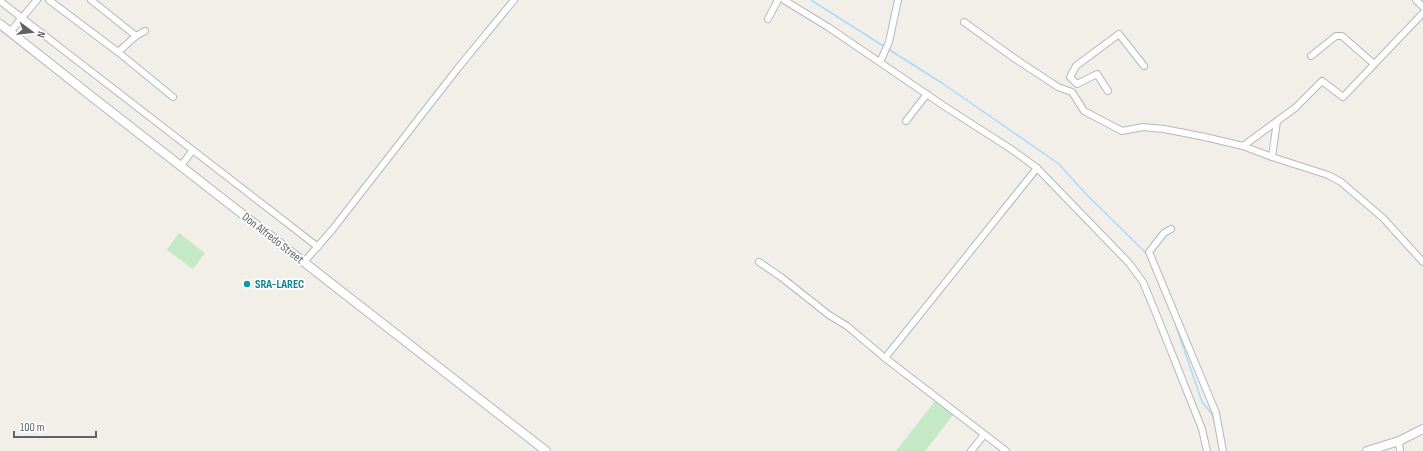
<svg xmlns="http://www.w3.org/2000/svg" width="1423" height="451" font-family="'Sofia Sans Condensed',sans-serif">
<rect width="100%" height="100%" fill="#f1efe8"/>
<g fill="#c5e8c5">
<polygon points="179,233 205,253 193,269 167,250"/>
<polygon points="935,401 953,415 925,451 896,451"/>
</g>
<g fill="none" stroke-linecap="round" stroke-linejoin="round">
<g stroke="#aadaff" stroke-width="1.5">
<polyline points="811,0 885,47"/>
<polyline points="888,49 942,83 1059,164 1085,193 1147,254"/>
<polyline points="1174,320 1202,402 1212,414 1216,428"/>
</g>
<defs>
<g id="minor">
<polyline points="49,0 118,52 173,97"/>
<polyline points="91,0 136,36"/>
<polyline points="784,0 828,27 944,106 1011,149 1037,168 1129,263 1143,282 1157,316 1202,429 1207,451"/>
<polyline points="1416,0 1423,7"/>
<polyline points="0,1 318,247"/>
<polyline points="768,19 778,0"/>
<polyline points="964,22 1014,58 1058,87 1072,92 1084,111 1122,131 1143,127 1164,129 1205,137 1243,146 1272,157 1328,175 1341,182 1383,218 1423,262"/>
<polyline points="10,32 37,0"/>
<polyline points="118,52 136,36 145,31"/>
<polyline points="1311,56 1336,36 1342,36 1374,64"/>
<polyline points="880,62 889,42 898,0"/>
<polyline points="1108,91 1097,74 1077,84 1070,77 1076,66 1119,34 1144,66"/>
<polyline points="906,121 927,94"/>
<polyline points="1243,146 1295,108 1322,81 1343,97 1423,13"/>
<polyline points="1272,157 1277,121"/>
<polyline points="181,166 192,151"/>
<polyline points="1171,229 1164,233 1149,252 1216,413 1223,451"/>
<polyline points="304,262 332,230 458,68 514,0"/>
<polyline points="759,262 781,277 829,315 847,326 885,358 1006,451"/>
<polyline points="885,358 1037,168"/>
<polyline points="1399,441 1400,451"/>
<polyline points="971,451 984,435"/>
</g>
<g id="tertiary">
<polyline points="0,24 91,96 546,451"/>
<polyline points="1367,451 1399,441 1423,429"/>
</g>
</defs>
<use href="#minor" stroke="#b5b8bc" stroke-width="8"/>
<use href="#tertiary" stroke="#b5b8bc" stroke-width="10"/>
<use href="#minor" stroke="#fff" stroke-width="6"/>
<use href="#tertiary" stroke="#fff" stroke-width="8"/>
</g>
<circle fill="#0f9aa8" stroke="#fff" stroke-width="1.5" cx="247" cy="284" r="4"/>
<g text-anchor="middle" stroke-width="3.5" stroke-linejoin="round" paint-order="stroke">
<g font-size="12" fill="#5f6368" stroke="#fff">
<text transform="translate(273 238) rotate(38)" y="4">Don Alfredo Street</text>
</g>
<g font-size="12" font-weight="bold" fill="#0d838f" stroke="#fff" text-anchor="start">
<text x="255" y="288">SRA-LAREC</text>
</g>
</g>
<g transform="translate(32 32) rotate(105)" stroke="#ffffff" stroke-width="3" paint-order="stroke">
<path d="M0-3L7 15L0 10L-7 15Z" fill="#5f6368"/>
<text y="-6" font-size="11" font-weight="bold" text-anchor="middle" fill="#5f6368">N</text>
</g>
<path d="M14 431v6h82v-6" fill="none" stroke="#5f6368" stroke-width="2"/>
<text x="20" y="431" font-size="12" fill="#5f6368" stroke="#ffffff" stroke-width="3" paint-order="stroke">100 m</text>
</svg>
